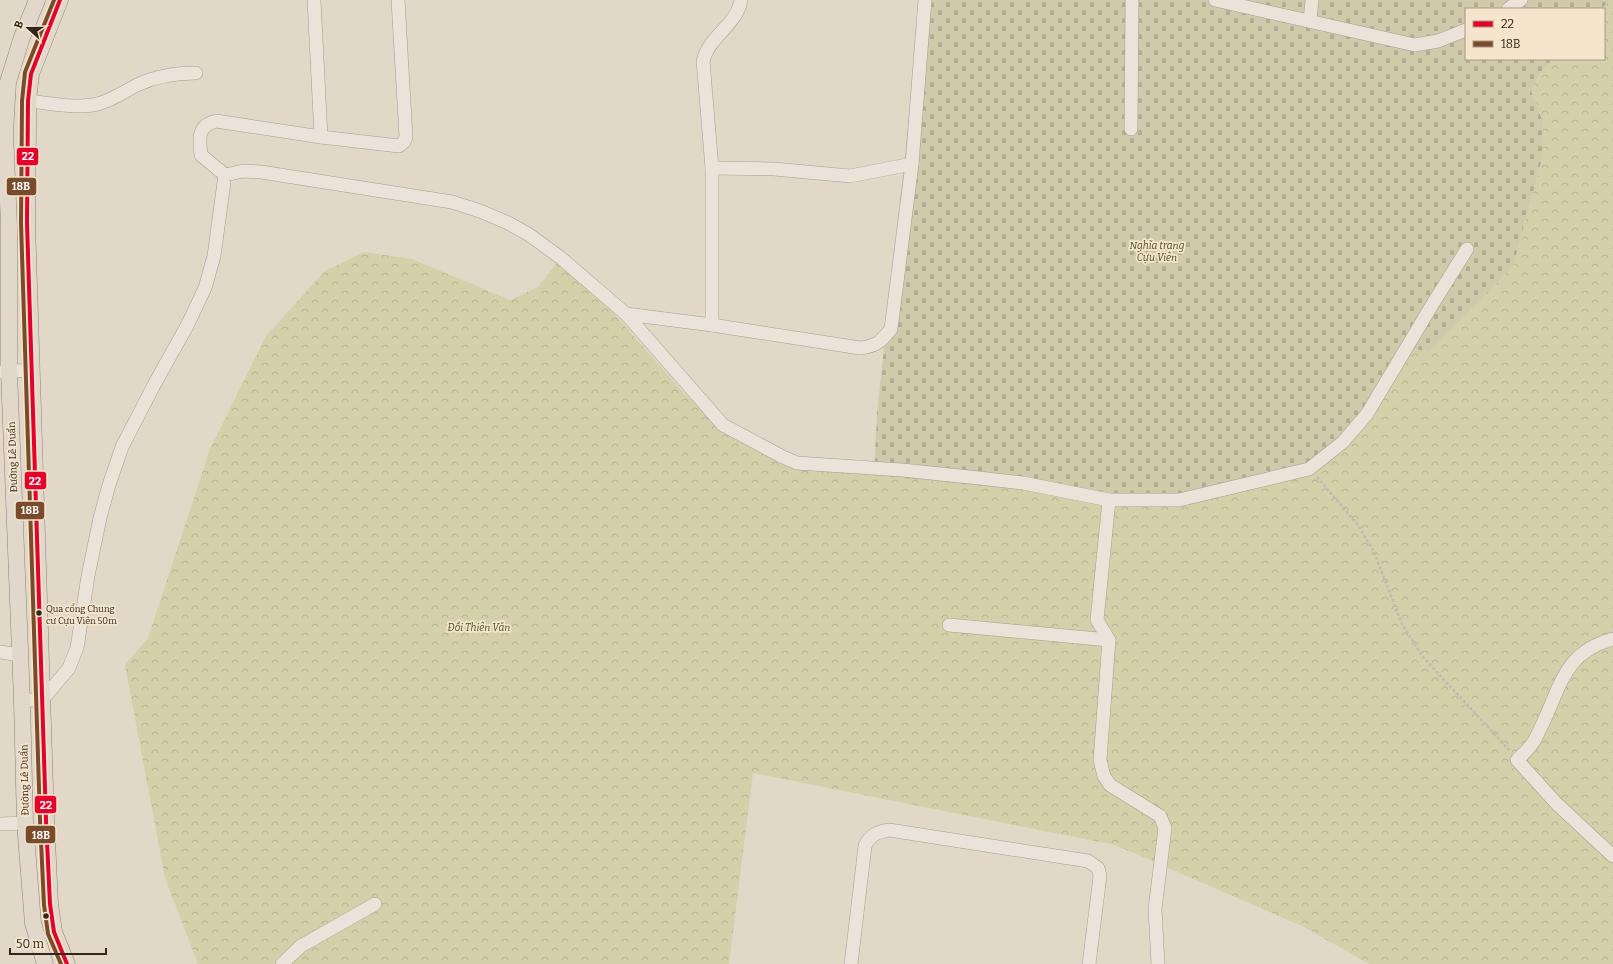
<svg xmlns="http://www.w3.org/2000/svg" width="1613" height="964" font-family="Bitter,serif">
<defs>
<pattern id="forest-crowns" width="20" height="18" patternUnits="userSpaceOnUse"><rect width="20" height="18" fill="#d4d0aa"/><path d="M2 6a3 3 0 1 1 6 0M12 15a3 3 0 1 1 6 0" fill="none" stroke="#b6b292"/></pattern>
<pattern id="cemetery-stones" width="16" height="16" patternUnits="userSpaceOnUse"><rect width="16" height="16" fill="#cecaaa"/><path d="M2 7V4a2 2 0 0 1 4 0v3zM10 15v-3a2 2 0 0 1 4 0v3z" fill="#b1ad92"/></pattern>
</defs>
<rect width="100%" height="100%" fill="#e2d8c8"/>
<polygon fill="url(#forest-crowns)" points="1610,0 1613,0 1613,964 1369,964 1304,927 1115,845 753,773 729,964 198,964 165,878 125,665 148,638 210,449 266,336 325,271 364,252 412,259 510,300 538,287 561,258 617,317 682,391 722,431 782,465 1174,505 1411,348 1513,266 1542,159 1543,122 1531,91 1541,72 1553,59 1604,59 1604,9 1601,9"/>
<polygon fill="url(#cemetery-stones)" points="922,0 1610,0 1601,9 1466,9 1466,59 1553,59 1541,72 1531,91 1543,122 1542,159 1513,266 1429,352 1410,348 1314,473 1174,505 874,475 877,413"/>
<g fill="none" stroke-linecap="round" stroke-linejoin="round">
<defs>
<g id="minor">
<polyline points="314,0 321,137"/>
<polyline points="1215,0 1415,45 1438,41 1466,30"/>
<polyline points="1508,9 1521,0"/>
<polyline points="1310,21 1312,0"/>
<path d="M28,101C51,103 79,110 101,103C114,99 125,91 137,85C156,76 175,73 196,73"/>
<polyline points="1131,129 1132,0"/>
<polyline points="712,168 774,169 850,176 912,164"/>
<path d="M225,175L201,155C199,139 197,126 216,121L321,137L399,146L404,142L406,137L398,0"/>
<path d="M626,314L712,325L860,348C877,346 880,342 891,329L912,164L925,0"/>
<path d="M712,325V168L703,61C709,36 737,25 741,0"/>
<polyline points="0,372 32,370"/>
<polyline points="1109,500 1097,620 1109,640 1100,760 1104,776 1110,785 1160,816 1165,828 1155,909 1158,964"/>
<polyline points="949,625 1109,640"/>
<path d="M1613,639C1564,652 1561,686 1542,725C1539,731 1536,739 1532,744C1528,750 1522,755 1517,760L1557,804L1613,856"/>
<polyline points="0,652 20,655"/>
<polyline points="22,701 43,699 69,668 77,648 88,576 100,518 109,485 122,447 155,383 187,326 205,288 214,256 225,175 243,171 261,172 452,202 480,211 508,223 528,234 561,258 626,314 723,425 783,457 797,463 902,470 979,478 1023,483 1109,500 1179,500 1309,469 1343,442 1367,414 1432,305 1467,249"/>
<polyline points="0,824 25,823"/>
<polyline points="282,964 301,946 375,904"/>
<path d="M851,964L865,846C870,835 877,832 889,830L1088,861L1098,868L1100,876L1089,964"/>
</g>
<g id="major">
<polyline points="37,0 22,37 8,82 5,132 9,226 9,372 22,701 25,823 33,923 45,964"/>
<polyline points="60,0 31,74 28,101 28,125 27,223 46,820 50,904 54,932 67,964"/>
</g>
</defs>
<use href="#minor" stroke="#a69d92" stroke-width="14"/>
<use href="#major" stroke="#8c8378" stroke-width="17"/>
<polyline stroke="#c2bab1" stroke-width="2.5" stroke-dasharray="3 2" stroke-linecap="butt" points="1317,477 1358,525 1374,552 1401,622 1422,656 1510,751"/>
<use href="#minor" stroke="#eae3d9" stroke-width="13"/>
<use href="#major" stroke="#e1d8cb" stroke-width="16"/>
<defs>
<polyline id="bus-1" points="60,0 31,74 28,101 27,223 46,820 50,904 54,932 67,964"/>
<polyline id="bus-2" points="54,0 25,72 22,101 21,223 40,820 44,905 48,934 61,964"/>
</defs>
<use href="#bus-1" stroke="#f4e5cc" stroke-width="7"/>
<use href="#bus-2" stroke="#f4e5cc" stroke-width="7"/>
<use href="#bus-1" stroke="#e4002b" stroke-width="4"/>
<use href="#bus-2" stroke="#7a4b2a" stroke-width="4"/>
</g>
<g fill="#33251b" stroke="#f4e5cc" stroke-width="1.5">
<circle cx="39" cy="613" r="3.5"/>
<circle cx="46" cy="916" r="3.5"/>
</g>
<g text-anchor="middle" stroke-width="3.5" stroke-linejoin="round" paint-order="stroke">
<g font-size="9" fill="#33251b" stroke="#f4e5cc" text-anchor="start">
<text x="46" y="612">Qua cổng Chung<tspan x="46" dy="12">cư Cựu Viên 50m</tspan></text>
</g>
<g font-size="10" font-style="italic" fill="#484f22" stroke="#f4e5cc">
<text x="1157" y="249">Nghĩa trang<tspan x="1157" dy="12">Cựu Viên</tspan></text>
<text x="479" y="631">Đồi Thiên Văn</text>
</g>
<g font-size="10" fill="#33251b" stroke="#f4e5cc">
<text transform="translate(12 457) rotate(-92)" y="4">Đường Lê Duẩn</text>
<text transform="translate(24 780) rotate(-91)" y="4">Đường Lê Duẩn</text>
</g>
</g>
<g stroke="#f4e5cc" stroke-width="1.5">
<rect x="16" y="147" width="23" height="19" rx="4" fill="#e4002b"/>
<rect x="6" y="177" width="31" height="19" rx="4" fill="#7a4b2a"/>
<rect x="24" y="471" width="23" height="19" rx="4" fill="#e4002b"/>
<rect x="15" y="501" width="30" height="19" rx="4" fill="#7a4b2a"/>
<rect x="34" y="795" width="23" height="19" rx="4" fill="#e4002b"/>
<rect x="25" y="825" width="31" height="19" rx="4" fill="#7a4b2a"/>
</g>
<g font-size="11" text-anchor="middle" font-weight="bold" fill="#fff">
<text x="28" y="160">22</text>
<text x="21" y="190">18B</text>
<text x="35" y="485">22</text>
<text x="30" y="514">18B</text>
<text x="46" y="809">22</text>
<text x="41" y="839">18B</text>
</g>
<rect x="1465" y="8" width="140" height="52" fill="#f4e5cc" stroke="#a79885"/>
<rect x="1473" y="21" width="20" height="6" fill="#e4002b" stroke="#a79885"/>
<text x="1501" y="28" font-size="12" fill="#33251b">22</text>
<rect x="1473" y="41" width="20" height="6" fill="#7a4b2a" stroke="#a79885"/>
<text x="1501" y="48" font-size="12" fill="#33251b">18B</text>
<g transform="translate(28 28) rotate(291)" stroke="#f4e5cc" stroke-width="3" paint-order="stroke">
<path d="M0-3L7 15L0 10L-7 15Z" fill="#33251b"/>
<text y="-6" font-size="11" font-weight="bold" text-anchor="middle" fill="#33251b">B</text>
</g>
<path d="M10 948v6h96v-6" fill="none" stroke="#33251b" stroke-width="2"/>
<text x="16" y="948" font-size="12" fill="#33251b" stroke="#f4e5cc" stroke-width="3" paint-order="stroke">50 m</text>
</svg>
